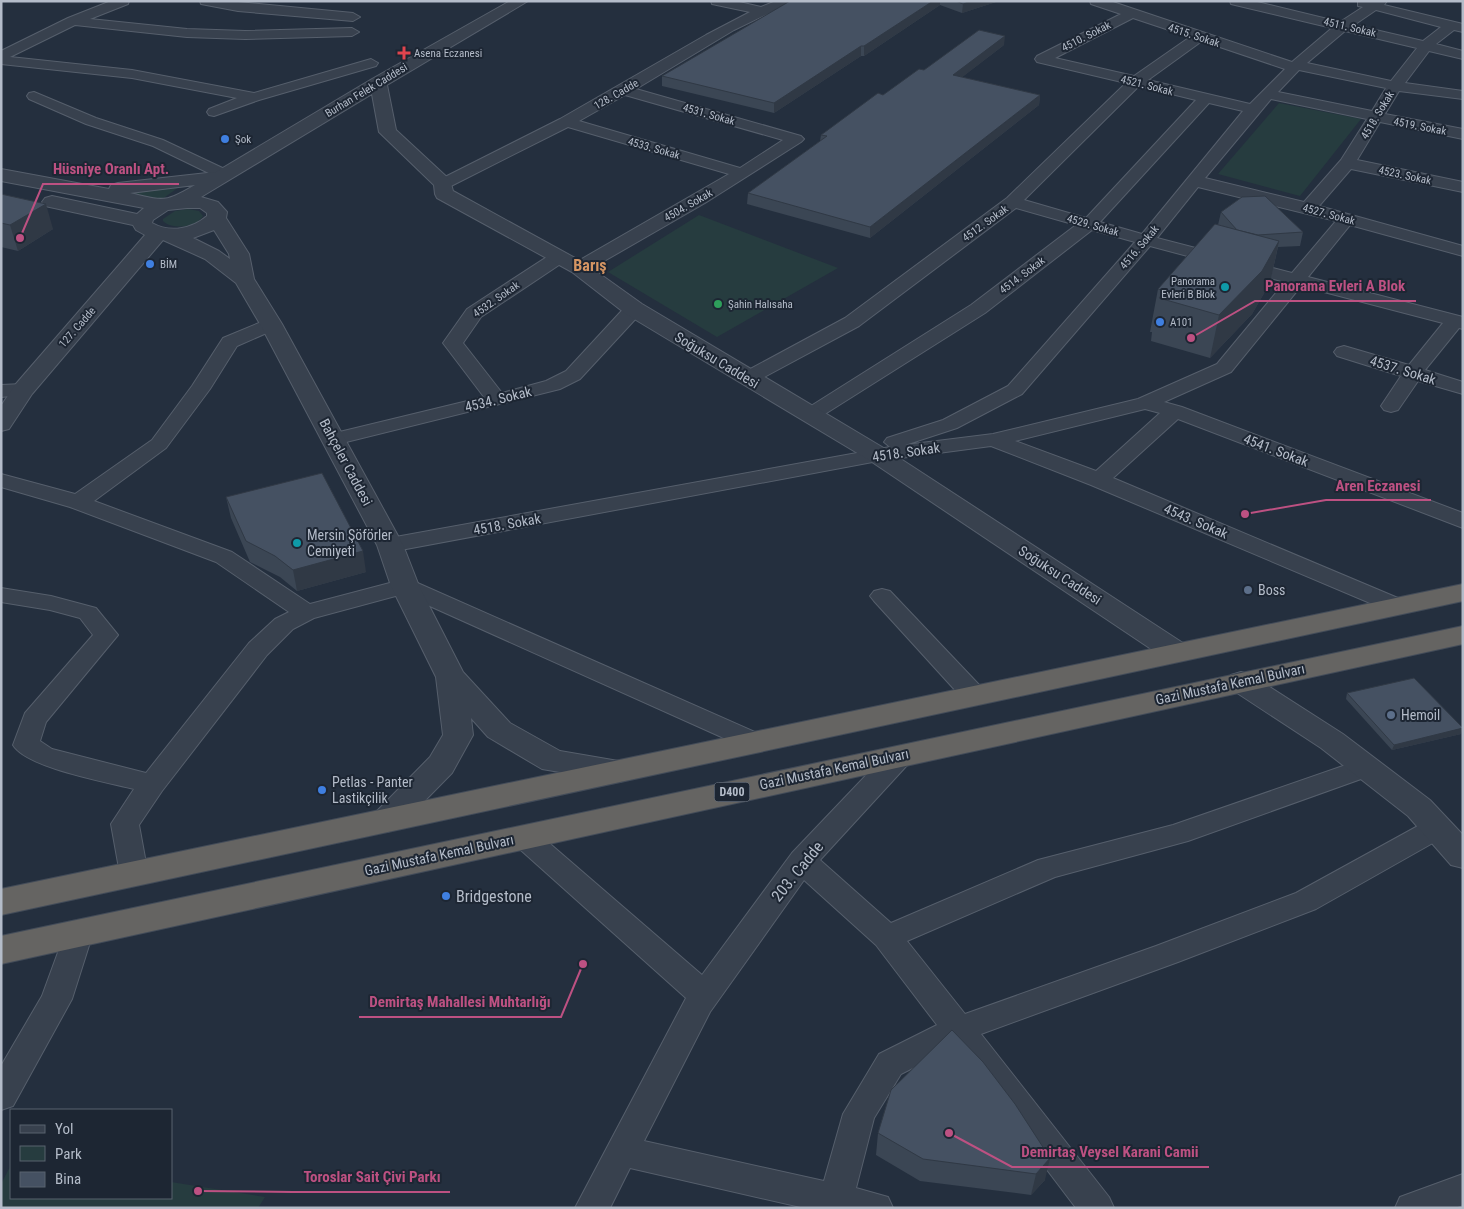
<svg xmlns="http://www.w3.org/2000/svg" width="1464" height="1209" font-family="'Roboto Condensed',sans-serif">
<rect width="100%" height="100%" fill="#242f3e"/>
<g fill="#263c3f">
<polygon points="1279,103 1361,119 1300,196 1218,174"/>
<polygon points="183,184 161,200 125,192"/>
<path d="M188,209L199,211L203,216C196,228 172,230 163,221V219L175,211Z"/>
<polygon points="699,215 838,268 717,337 608,272"/>
<polygon points="11,1165 11,1198 171,1198 171,1182 265,1197 258,1208 1,1208 1,1184"/>
</g>
<g fill="none" stroke-linecap="round" stroke-linejoin="round">
<defs>
<g id="minor">
<polygon points="111,1 129,1 128,4 90,19 187,29 245,31 352,28 359,32 352,36 245,39 187,37 75,25 10,57 132,70 254,93 371,59 378,63 376,66 259,100 214,116 209,115 207,112 209,109 237,98 132,78 1,64 1,51 68,18"/>
<polygon points="200,1 228,1 353,13 360,17 353,21 238,11 201,4"/>
<path d="M711,1H735L761,7L776,1H794L734,30L636,89L801,136L804,139L801,142L705,203L585,272L579,273L573,272L570,268L573,264L729,174L568,127L449,187H437L435,184L437,181L560,119L706,35L750,12L712,4ZM625,95L783,140L740,168L579,121Z"/>
<path d="M1090,1H1110L1292,62L1332,28L1231,4L1230,1H1253L1340,22L1363,7L1358,6V1H1387L1384,5L1463,24V32L1454,30L1436,44L1463,51V59L1429,51L1405,83L1463,91V99L1399,91L1385,114L1463,129V139L1380,122L1357,160L1463,182V192L1351,169L1319,206L1463,246V256L1350,225L1308,277L1463,317V329L1459,328L1425,370L1463,382V394L1418,381L1398,410L1391,412L1384,410L1381,406L1401,376L1337,356L1334,352L1337,348L1344,346L1409,365L1443,323L1301,286L1231,372L1164,402L1182,407L1463,513V528L1178,419L1113,478L1405,601L1409,606L1405,611L1397,613L1389,611L1091,485L991,446L878,461L390,552L382,550L379,545L382,540L390,538L890,447L884,442L887,438L943,420L1008,386L1135,242L1092,230L985,313L817,419L810,421L803,419L800,415L803,411L971,305L1076,225L1016,208L859,326L755,382L748,384L741,382L738,378L741,374L845,318L1007,198L1126,83L1037,62L1035,59L1037,56L1121,14L1091,4ZM1376,10L1441,27L1423,41L1354,25ZM1133,18L1190,37L1134,76L1055,58ZM1345,31L1417,48L1391,81L1307,63ZM1202,41L1285,69L1250,104L1148,80ZM1299,70L1386,88L1372,111L1278,92ZM1139,86L1196,100L1086,218L1024,200ZM1271,99L1367,119L1341,160L1304,202L1205,178ZM1209,103L1243,111L1142,234L1100,222ZM1198,187L1336,221L1292,273L1157,238ZM1150,246L1285,282L1217,364L1138,399L993,434L905,445L957,428L1022,394ZM1145,409L1160,413L1096,471L1015,441Z"/>
<polygon points="34,92 96,118 163,140 231,172 233,175 231,178 219,178 153,146 86,124 29,99 27,96 29,93"/>
<polygon points="559,252 565,253 568,257 565,261 481,317 463,343 502,393 546,381 566,371 627,305 634,303 641,305 643,309 641,313 580,379 560,389 334,445 327,443 324,439 327,435 484,397 443,343 467,309 553,253"/>
<path d="M271,318L278,320L280,324L278,328L237,346L210,389L166,448L94,501L232,552L310,604L405,579L413,581L764,736L768,742L764,748L755,751L746,748L403,594L314,618L293,629L267,655L162,791L139,825L148,874L144,882L134,885L124,882L120,874L111,824L134,789C107,782 27,768 13,745L25,713L93,635L80,618L50,610L1,602V588L51,596L96,608L118,635L46,722L40,741L52,749L146,773L249,643L275,619L289,612L216,562L70,507L1,487V474L75,494L152,440L192,386L223,338Z"/>
<polygon points="23,384 30,386 33,390 30,394 1,397 1,385"/>
<polygon points="882,589 890,591 983,689 987,695 983,701 974,704 965,701 874,601 870,596 874,591"/>
<path d="M901,746L910,748L914,755L910,762L820,860L891,923L1038,860L1173,825L1366,758L1375,760L1379,767L1375,774L1188,841L1055,877L907,941L965,1014L1156,946L1296,893L1427,821L1437,818L1447,821L1451,828L1447,835L1316,909L1178,962L981,1034L1109,1197L1114,1208H1076L954,1047L901,1074L874,1118L856,1188L888,1197L893,1208H805L630,1168L610,1208H575L686,998L514,844L510,837L514,830L524,827L534,830L702,975L792,853L892,748ZM804,880L876,945L937,1025L879,1054L843,1114L824,1181L644,1141L710,1012Z"/>
<polygon points="78,921 88,925 93,933 72,999 13,1106 1,1110 1,1066 42,996 68,925"/>
<polygon points="1463,1174 1463,1205 1455,1208 1395,1208 1400,1197"/>
</g>
<g id="tertiary">
<path d="M510,1H528L387,85L396,130L450,180L453,191L586,264L642,304L887,450L1186,645L1190,652L1186,659L1176,661L1166,659L869,460L626,314L572,272L437,198L435,194L434,185L379,132L372,94L201,197L218,202L227,212L226,218L249,254L254,279L282,324L403,545L419,586L463,672L510,723L560,751L630,763L634,771L630,779L619,782L542,769L488,737L471,718L473,735L452,773L398,828L387,832L376,828L371,820L376,812L430,757L443,735L436,677L391,586L377,545L260,324L236,283L205,259L163,240L32,394L9,429L1,431V406L15,385L145,235L136,230L133,225L45,206L42,202L45,198L52,196L137,214L144,208L1,181V169L109,189L111,185L118,183L216,172L372,79ZM195,185C164,203 164,201 130,193ZM187,208H200L207,213V216C192,229 170,233 152,223L153,220L168,210ZM214,230L229,254L230,259L219,251L193,238Z"/>
<polygon points="1241,672 1251,675 1343,734 1430,800 1463,835 1463,868 1451,865 1408,816 1321,748 1231,689 1226,682 1231,675"/>
</g>
<g id="trunk">
<polygon points="1463,584 1463,601 1,915 1,889"/>
<polygon points="1463,626 1463,644 1,964 1,936"/>
</g>
</defs>
<use href="#minor" stroke="#565f6c" stroke-width="2"/>
<use href="#tertiary" stroke="#565f6c" stroke-width="2"/>
<use href="#trunk" stroke="#434c59" stroke-width="2"/>
<use href="#minor" fill="#38414e" fill-rule="evenodd"/>
<use href="#tertiary" fill="#38414e" fill-rule="evenodd"/>
<use href="#trunk" fill="#656462" fill-rule="evenodd"/>
</g>
<g fill="#3b4654">
<polygon points="790,1 999,1 962,13 940,5 864,56 861,56 774,113 662,86 662,76"/>
<polygon points="1004,45 962,77 1040,95 1039,105 870,238 747,204 748,193 820,141 821,135 883,95 924,70"/>
<polygon points="1,194 53,229 18,251 1,247"/>
<polygon points="1221,212 1303,232 1300,246 1278,247 1270,283 1252,314 1210,358 1151,341 1152,332 1150,332 1158,289 1218,225"/>
<polygon points="226,497 366,572 297,591 280,577 250,562 231,518"/>
<polygon points="1347,693 1461,734 1392,750 1346,699"/>
<polygon points="952,1030 1045,1180 1031,1195 920,1181 876,1155 878,1133"/>
</g>
<g fill="#303945">
<polygon points="933,1 940,1 940,5 864,56 864,46"/>
<polygon points="971,1 999,1 962,13 963,4"/>
<polygon points="1005,36 1004,45 952,85 953,75"/>
<polygon points="861,46 861,56 774,113 774,103"/>
<polygon points="1040,95 1039,105 870,238 870,227"/>
<polygon points="46,204 53,229 18,251 10,225"/>
<polygon points="1279,241 1270,283 1252,314 1210,358 1219,315"/>
<polygon points="363,551 366,572 297,591 293,570"/>
<polygon points="1463,728 1461,734 1392,750 1394,745"/>
<polygon points="1050,1158 1045,1180 1031,1195 1036,1174"/>
</g>
<g fill="#455162" stroke="#303945">
<polygon points="790,1 933,1 864,46 861,46 774,103 662,76"/>
<polygon points="956,1 971,1 963,4"/>
<polygon points="979,30 1005,36 953,75 1040,95 870,227 748,193 827,136 821,135 878,93 883,95 919,69 924,70"/>
<polygon points="1,194 46,204 10,225 1,223"/>
<polygon points="1265,196 1303,232 1258,235 1237,230 1221,212 1242,197"/>
<polygon points="1215,224 1279,241 1262,271 1219,315 1159,298 1165,291 1158,289"/>
<polygon points="322,473 363,551 293,570 275,556 246,541 226,497"/>
<polygon points="1414,678 1463,728 1394,745 1347,693"/>
<polygon points="952,1030 983,1062 1015,1104 1050,1158 1036,1174 923,1159 878,1133 891,1090"/>
</g>
<path fill="#e0444e" stroke="#1d2633" stroke-width="2" d="M401.5 45.5h5v5h5v5h-5v5h-5v-5h-5v-5h5z"/>
<g fill="#3f7fe0" stroke="#1d2633" stroke-width="2">
<circle cx="225" cy="139" r="5"/>
<circle cx="150" cy="264" r="5"/>
<circle cx="1160" cy="322" r="5"/>
<circle cx="322" cy="790" r="5"/>
<circle cx="446" cy="896" r="5"/>
</g>
<g fill="#0f9aa8" stroke="#1d2633" stroke-width="2">
<circle cx="1225" cy="287" r="5"/>
<circle cx="297" cy="543" r="5"/>
</g>
<circle fill="#2e9e5b" stroke="#1d2633" stroke-width="2" cx="718" cy="304" r="5"/>
<g fill="#5c6f8a" stroke="#1d2633" stroke-width="2">
<circle cx="1248" cy="590" r="5"/>
<circle cx="1391" cy="715" r="5"/>
</g>
<g text-anchor="middle" stroke-width="4" stroke-linejoin="round" paint-order="stroke">
<g font-size="11" fill="#b4bcc9" stroke="#1d2633">
<text transform="translate(1350 27) rotate(13)" y="4">4511. Sokak</text>
<text transform="translate(1194 35) rotate(18)" y="4">4515. Sokak</text>
<text transform="translate(1086 36) rotate(-27)" y="4">4510. Sokak</text>
<text transform="translate(1147 85) rotate(14)" y="4">4521. Sokak</text>
<text transform="translate(366 90) rotate(-31)" y="4">Burhan Felek Caddesi</text>
<text transform="translate(616 94) rotate(-30)" y="4">128. Cadde</text>
<text transform="translate(709 114) rotate(16)" y="4">4531. Sokak</text>
<text transform="translate(1377 115) rotate(-59)" y="4">4518. Sokak</text>
<text transform="translate(1420 126) rotate(11)" y="4">4519. Sokak</text>
<text transform="translate(654 148) rotate(16)" y="4">4533. Sokak</text>
<text transform="translate(1405 175) rotate(12)" y="4">4523. Sokak</text>
<text transform="translate(688 205) rotate(-30)" y="4">4504. Sokak</text>
<text transform="translate(1329 214) rotate(15)" y="4">4527. Sokak</text>
<text transform="translate(985 223) rotate(-36)" y="4">4512. Sokak</text>
<text transform="translate(1093 225) rotate(16)" y="4">4529. Sokak</text>
<text transform="translate(1139 247) rotate(-50)" y="4">4516. Sokak</text>
<text transform="translate(1022 275) rotate(-37)" y="4">4514. Sokak</text>
<text transform="translate(496 299) rotate(-35)" y="4">4532. Sokak</text>
<text transform="translate(77 327) rotate(-49)" y="4">127. Cadde</text>
</g>
<g font-size="11" fill="#b4bcc9" stroke="#1d2633" text-anchor="start">
<text x="414" y="57">Asena Eczanesi</text>
<text x="235" y="143">Şok</text>
<text x="160" y="268">BİM</text>
<text x="1215" y="285" text-anchor="end">Panorama<tspan x="1215" dy="13">Evleri B Blok</tspan></text>
<text x="728" y="308">Şahin Halısaha</text>
<text x="1170" y="326">A101</text>
</g>
<rect fill="#1d2633" stroke="#878f9c" stroke-width="1" x="714.5" y="782.5" width="35" height="19" rx="4"/>
<g font-size="12" font-weight="bold" fill="#b4bcc9">
<text x="732" y="796">D400</text>
</g>
<g font-size="14" fill="#b4bcc9" stroke="#1d2633">
<text transform="translate(717 360) rotate(31)" y="5">Soğuksu Caddesi</text>
<text transform="translate(1403 370) rotate(17)" y="5">4537. Sokak</text>
<text transform="translate(498 399) rotate(-14)" y="5">4534. Sokak</text>
<text transform="translate(1276 450) rotate(21)" y="5">4541. Sokak</text>
<text transform="translate(906 452) rotate(-8)" y="5">4518. Sokak</text>
<text transform="translate(346 462) rotate(62)" y="5">Bahçeler Caddesi</text>
<text transform="translate(1196 521) rotate(23)" y="5">4543. Sokak</text>
<text transform="translate(507 524) rotate(-10)" y="5">4518. Sokak</text>
<text transform="translate(1060 575) rotate(33)" y="5">Soğuksu Caddesi</text>
<text transform="translate(1230 684) rotate(-12)" y="5">Gazi Mustafa Kemal Bulvarı</text>
<text transform="translate(834 769) rotate(-12)" y="5">Gazi Mustafa Kemal Bulvarı</text>
<text transform="translate(439 855) rotate(-12)" y="5">Gazi Mustafa Kemal Bulvarı</text>
</g>
<g font-size="14" fill="#b4bcc9" stroke="#1d2633" text-anchor="start">
<text x="307" y="540">Mersin Şöförler<tspan x="307" dy="16">Cemiyeti</tspan></text>
<text x="1258" y="595">Boss</text>
<text x="1401" y="720">Hemoil</text>
<text x="332" y="787">Petlas - Panter<tspan x="332" dy="16">Lastikçilik</tspan></text>
</g>
<g font-size="16" font-weight="bold" fill="#d59563" stroke="#1d2633">
<text x="590" y="271">Barış</text>
</g>
<g font-size="16" fill="#b4bcc9" stroke="#1d2633">
<text transform="translate(797 871) rotate(-51)" y="6">203. Cadde</text>
</g>
<g font-size="16" fill="#b4bcc9" stroke="#1d2633" text-anchor="start">
<text x="456" y="902">Bridgestone</text>
</g>
</g>
<path fill="none" stroke="#bd5182" stroke-width="2" d="M20 238L43 184H179M1191 338L1255 301H1416M1245 514L1326 500H1431M583 964L561 1017H359M949 1133L1012 1167H1209M198 1191L293 1192H450"/>
<g fill="#bd5182" stroke="#1d2633" stroke-width="2">
<circle cx="20" cy="238" r="5"/>
<circle cx="1191" cy="338" r="5"/>
<circle cx="1245" cy="514" r="5"/>
<circle cx="583" cy="964" r="5"/>
<circle cx="949" cy="1133" r="5"/>
<circle cx="198" cy="1191" r="5"/>
</g>
<g font-size="15" text-anchor="middle" font-weight="bold" fill="#bd5182" stroke="#1d2633" stroke-width="4" stroke-linejoin="round" paint-order="stroke">
<text x="111" y="174">Hüsniye Oranlı Apt.</text>
<text x="1335" y="291">Panorama Evleri A Blok</text>
<text x="1378" y="491">Aren Eczanesi</text>
<text x="460" y="1007">Demirtaş Mahallesi Muhtarlığı</text>
<text x="1110" y="1157">Demirtaş Veysel Karani Camii</text>
<text x="372" y="1182">Toroslar Sait Çivi Parkı</text>
</g>
<rect width="1464" height="1209" fill="none" stroke="#b4bcc9" stroke-width="5"/>
<rect x="10" y="1109" width="162" height="90" fill="#1d2633" stroke="#59626f"/>
<rect x="20" y="1125" width="25" height="8" fill="#38414e" stroke="#59626f"/>
<text x="55" y="1134" font-size="15" fill="#b4bcc9">Yol</text>
<rect x="20" y="1146" width="25" height="15" fill="#263c3f" stroke="#59626f"/>
<text x="55" y="1159" font-size="15" fill="#b4bcc9">Park</text>
<rect x="20" y="1172" width="25" height="15" fill="#455162" stroke="#59626f"/>
<text x="55" y="1184" font-size="15" fill="#b4bcc9">Bina</text>
</svg>
